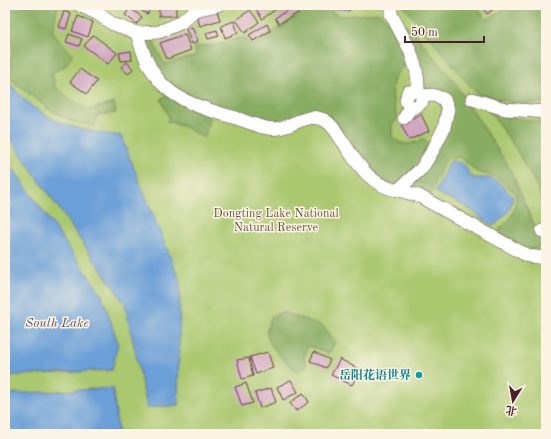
<svg xmlns="http://www.w3.org/2000/svg" width="551" height="439" font-family="'Old Standard TT','Noto Serif SC',serif">
<rect width="100%" height="100%" fill="#fcf5e5"/>
<filter id="ink" filterUnits="userSpaceOnUse"><feTurbulence type="fractalNoise" baseFrequency=".025" numOctaves="2"/><feDisplacementMap in="SourceGraphic" scale="8" xChannelSelector="R" yChannelSelector="G"/><feConvolveMatrix kernelMatrix="1 2 1 2 8 2 1 2 1" color-interpolation-filters="sRGB"/></filter>
<filter id="wash" filterUnits="userSpaceOnUse"><feTurbulence type="fractalNoise" baseFrequency=".012" numOctaves="4" result="noise"/><feDisplacementMap in="SourceGraphic" scale="16" xChannelSelector="R" yChannelSelector="G"/><feGaussianBlur stdDeviation="0.9" result="paint"/><feColorMatrix in="noise" values="0 0 0 0 0 0 0 0 0 0 0 0 0 0 0 0 0 1.4 0 .05"/><feComposite in="paint" operator="in"/></filter>
<g filter="url(#wash)">
<rect width="100%" height="100%" fill="#efe1c1"/>
<rect fill="#aac86f" stroke="#7a744d" x="5" y="5" width="541" height="429"/>
<g fill="#87ac62" stroke="#686646">
<polygon points="5,5 69,5 70,7 57,7 53,32 61,42 73,54 66,65 52,73 55,87 73,101 90,110 114,103 116,113 97,115 95,126 70,121 47,108 6,75 12,53 5,47"/>
<polygon points="403,5 475,5 487,20 510,6 510,5 546,5 546,103 515,103 477,94"/>
<path d="M311,7H329V11L341,16L380,13L388,22L406,55V65C385,80 393,97 397,119L392,125V137C405,147 409,145 423,139L429,143L410,174L395,186L378,178L363,162L330,116L271,123L210,106L181,93L163,78L150,61L144,39L154,40L156,48L165,64L196,56L194,47L216,45L244,37L252,46Z"/>
<path d="M404,23L412,31L451,77L510,169L541,241L537,250L526,249L496,233C511,219 516,213 516,193L495,176L477,172L460,157L446,159L435,181L431,196L409,188L452,116L426,89L404,27Z"/>
<polygon points="167,95 210,117 204,138 185,127 167,121 169,117 161,99"/>
<polygon points="488,109 515,118 546,123 546,216 545,216 539,190 516,149"/>
<path d="M282,312L323,326L335,342L329,353L308,346L304,358L307,367L296,371C287,363 265,344 267,331C268,326 270,320 272,316Z"/>
</g>
<g fill="#6a9fd7" stroke="#5a5f81">
<path d="M5,78C15,90 27,104 41,112C65,128 93,132 121,136L180,281L178,405L147,408L125,304L5,131Z"/>
<polygon points="5,157 102,295 118,343 112,370 5,376"/>
<path d="M450,161L461,163L466,167L468,173L474,178H491L500,183L513,196C511,211 505,216 493,226L465,206L435,192Z"/>
<polygon points="113,388 118,434 5,434 5,394"/>
</g>
<g id="blocks">
<g fill="#d1a6c1">
<polygon points="133,5 154,5 147,14"/>
<rect x="159" y="5" width="17" height="11"/>
<polygon points="254,5 278,5 279,7 262,19"/>
<polygon points="296,5 307,5 308,7 279,24 275,18"/>
<polygon points="335,5 350,5 349,11 334,10"/>
<polygon points="481,5 499,5 487,14"/>
<polygon points="130,8 142,17 137,24 125,15"/>
<polygon points="216,8 220,20 200,26 196,14"/>
<polygon points="250,10 259,22 245,33 236,20"/>
<polygon points="64,11 71,14 66,29 59,27"/>
<polygon points="78,16 93,22 88,37 72,31"/>
<polygon points="234,21 238,33 225,38 221,26"/>
<polygon points="267,24 270,31 253,41 249,35"/>
<polygon points="192,27 198,41 192,44 186,29"/>
<polygon points="217,30 219,36 208,39 206,33"/>
<polygon points="69,34 82,39 79,46 66,42"/>
<polygon points="185,34 191,50 167,59 160,43"/>
<polygon points="93,35 117,53 108,64 84,46"/>
<polygon points="131,51 132,60 121,61 119,53"/>
<polygon points="127,62 133,69 128,74 121,67"/>
<polygon points="80,69 97,81 87,94 70,82"/>
<polygon points="421,114 429,131 409,140 401,124"/>
<polygon points="268,352 273,368 256,374 250,357"/>
<polygon points="314,352 330,360 326,368 310,361"/>
<polygon points="249,358 253,376 242,379 237,360"/>
<polygon points="340,359 360,370 352,385 331,375"/>
<polygon points="291,380 298,392 283,400 277,387"/>
<polygon points="246,383 253,403 242,406 235,387"/>
<polygon points="271,388 276,402 260,408 255,393"/>
<polygon points="303,393 309,402 296,411 290,403"/>
</g>
</g>
</g>
<g filter="url(#ink)">
<use href="#blocks" fill-opacity="0" stroke="#633c42" stroke-width="1"/>
<g fill="none" stroke-linecap="round" stroke-linejoin="round">
<defs>
<g id="minor">
<polyline points="79,5 98,14 113,24 137,33 159,32 180,23 195,10 218,5"/>
<polyline points="391,5 391,14 410,50 416,69 418,82 418,91"/>
<path d="M137,33C154,96 182,102 239,119C251,123 267,131 280,128C295,125 310,111 326,121C334,126 338,135 343,142C357,163 371,187 398,190L422,168L433,150L444,128L448,109L444,99L433,95L422,96"/>
<polyline points="472,99 505,109 546,112"/>
<polyline points="404,118 410,109 417,106 422,102 422,96 418,91 408,92 406,100 410,109"/>
<polyline points="398,190 419,196 528,256 546,258"/>
<polyline points="542,231 546,230"/>
</g>
</defs>
<use href="#minor" stroke="#633c42" stroke-width="14"/>
<use href="#minor" stroke="#fff" stroke-width="13"/>
</g>
</g>
<circle fill="#0f9aa8" stroke="#fcf5e5" stroke-width="1.5" cx="419" cy="375" r="4"/>
<g text-anchor="middle" stroke-width="3" stroke-linejoin="round" paint-order="stroke">
<g font-size="12" fill="#67523f" stroke="#fcf5e5">
<text x="276" y="217">Dongting Lake National<tspan x="276" dy="14">Natural Reserve</tspan></text>
</g>
<g font-size="12" font-weight="bold" fill="#0d838f" stroke="#fcf5e5" text-anchor="end">
<text x="411" y="379">岳阳花语世界</text>
</g>
<g font-size="13" font-style="italic" fill="#575270" stroke="#fcf5e5">
<text x="57" y="327">South Lake</text>
</g>
</g>
<rect width="551" height="439" fill="none" stroke="#fcf5e5" stroke-width="20"/>
<g transform="translate(513 401) rotate(191)" stroke="#fcf5e5" stroke-width="3" paint-order="stroke">
<path d="M0-3L7 15L0 10L-7 15Z" fill="#4a1f2b"/>
<text y="-6" font-size="11" font-weight="bold" text-anchor="middle" fill="#4a1f2b">北</text>
</g>
<path d="M405 36v6h79v-6" fill="none" stroke="#4a1f2b" stroke-width="2"/>
<text x="411" y="36" font-size="12" fill="#4a1f2b" stroke="#fcf5e5" stroke-width="3" paint-order="stroke">50 m</text>
</svg>
